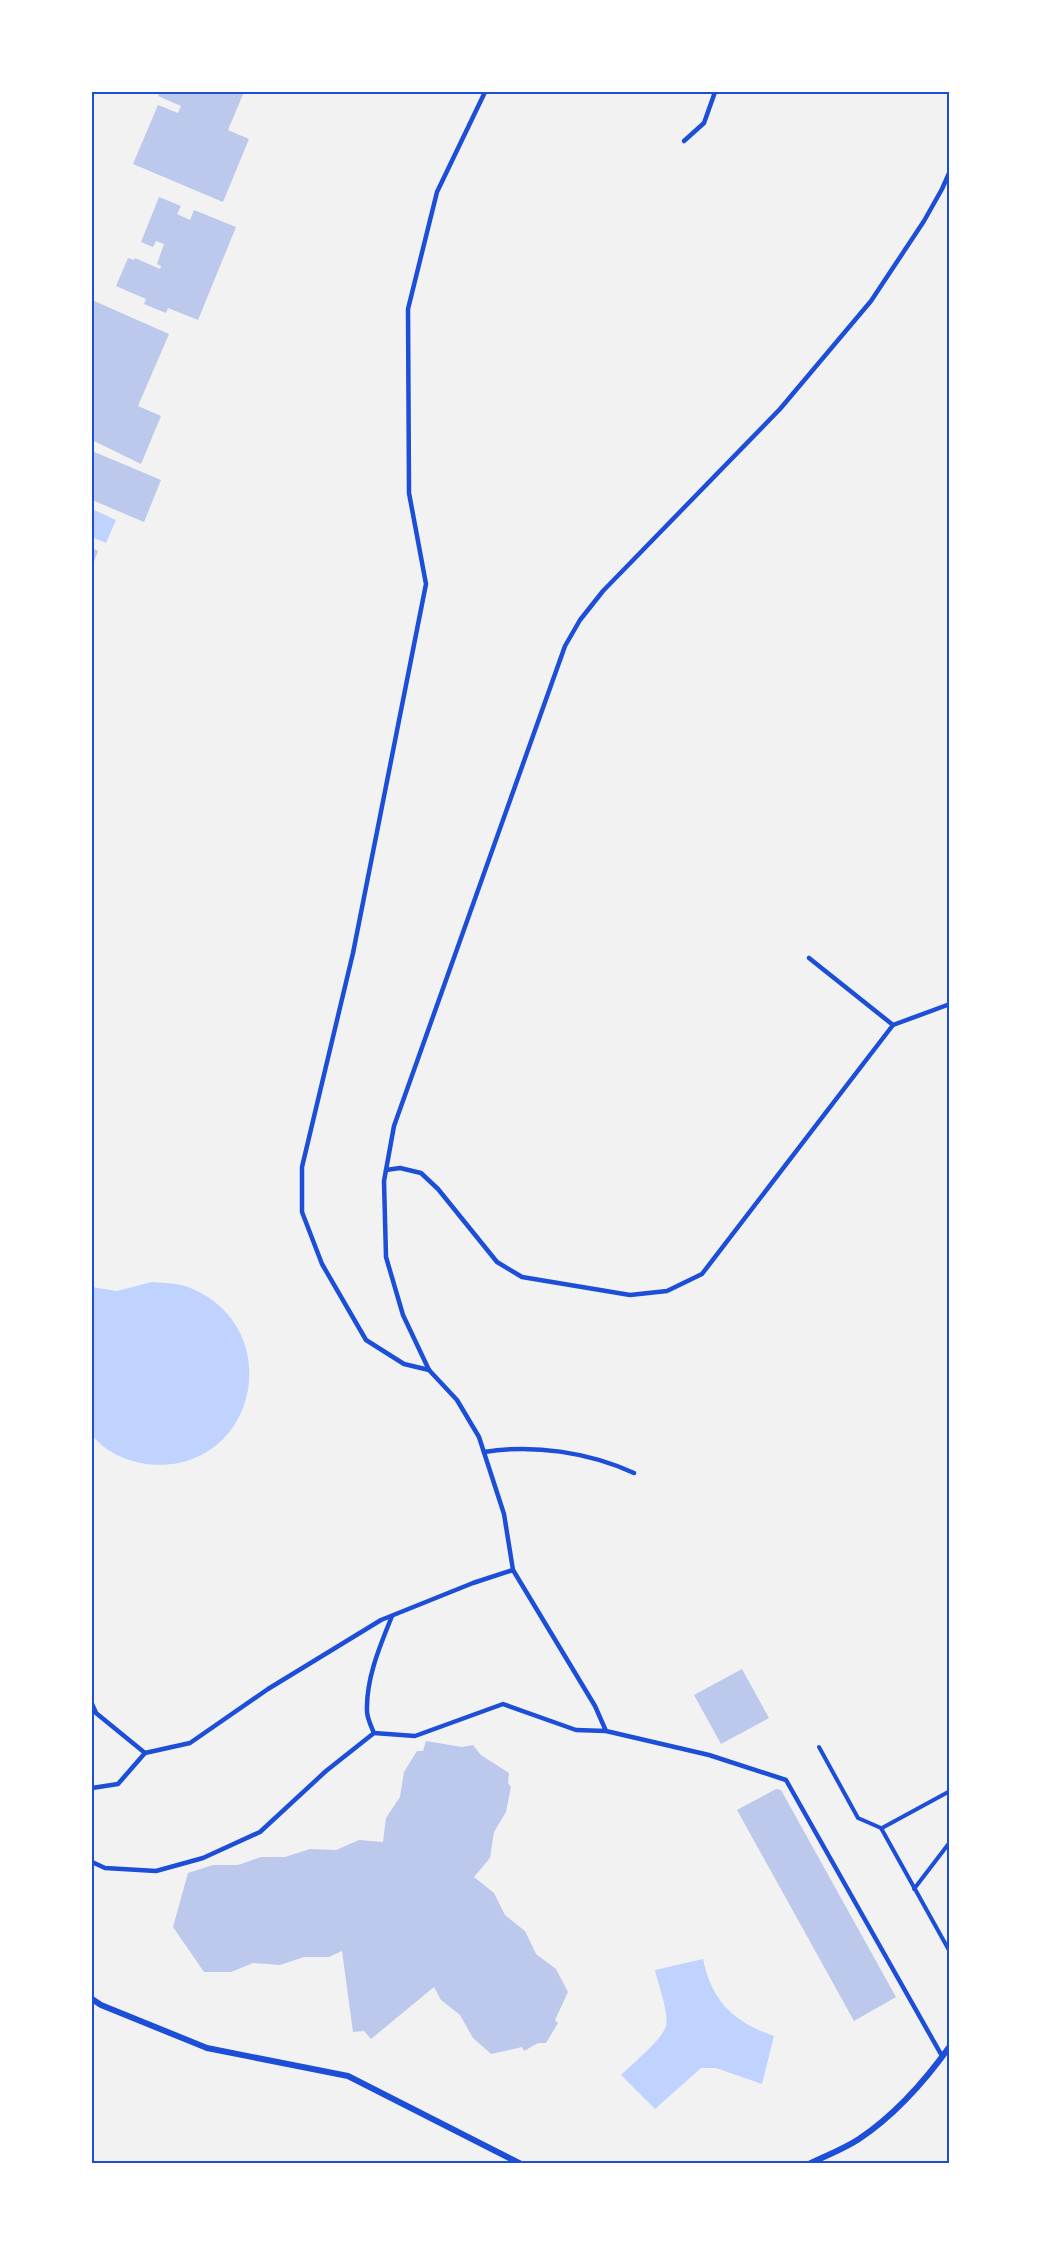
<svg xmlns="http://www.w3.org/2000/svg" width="1041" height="2255" font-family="'Space Grotesk',sans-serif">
<rect width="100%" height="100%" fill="#f2f2f2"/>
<g fill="#bfd3fe">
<polygon points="92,509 116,520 106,543 92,537"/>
<path d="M152,1282C163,1283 178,1283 188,1287C290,1326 257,1477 146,1464C126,1461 105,1452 92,1435V1287L117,1291Z"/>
<path d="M703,1959C712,2002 734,2022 774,2036L762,2084L716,2068H701L655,2109L621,2075C632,2064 662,2040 666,2026C669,2012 658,1984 655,1970Z"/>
</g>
<g fill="#bdc9ec">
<polygon points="160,92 244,92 228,130 249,139 223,202 133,164 158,105 178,113 181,106 158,96"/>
<polygon points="159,197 181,206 177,214 190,220 194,210 236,227 198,320 168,308 166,313 144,304 146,299 116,286 128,258 134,260 135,258 160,269 161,266 157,264 164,244 156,241 153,247 141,242"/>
<polygon points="92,300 169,334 138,406 161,416 141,464 92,440"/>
<polygon points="92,451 161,480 144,522 92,500"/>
<polygon points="92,548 98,551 92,567"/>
<polygon points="742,1669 769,1718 721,1744 694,1695"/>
<polygon points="426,1741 462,1747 473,1745 481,1755 509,1773 508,1783 511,1787 506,1812 494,1832 490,1858 474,1877 494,1893 505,1915 525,1931 536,1954 556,1969 568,1992 555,2020 558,2023 546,2043 538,2043 524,2051 522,2047 491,2054 473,2038 460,2015 441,2000 434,1987 371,2039 364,2031 353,2032 342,1951 329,1957 304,1957 280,1965 253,1963 231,1972 204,1972 173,1927 188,1873 213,1865 238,1865 261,1857 285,1857 310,1849 336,1850 359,1840 383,1842 386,1818 400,1797 404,1772 417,1751 423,1751"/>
<polygon points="776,1789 781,1790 896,1997 854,2021 737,1810"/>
</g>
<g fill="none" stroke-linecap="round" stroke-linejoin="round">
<g stroke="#1d4ed8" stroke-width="4">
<polyline points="819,1747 858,1818 881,1828 950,1952"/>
<polyline points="882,1828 950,1791"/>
<polyline points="914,1889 950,1842"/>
</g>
<g stroke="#1d4ed8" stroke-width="4.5">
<polyline points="684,141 704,123 715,92"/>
<polyline points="809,958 893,1025 950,1004"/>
<polyline points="386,1170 400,1168 421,1173 438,1189 497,1262 522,1277 630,1295 667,1291 702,1274 893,1025"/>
<polyline points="429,1370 404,1364 366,1340 322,1264 302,1212 302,1167 353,953 426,584 409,493 408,309 437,192 485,92"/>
<path d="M484,1452C533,1444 588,1452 634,1473"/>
<path d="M392,1616C380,1646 366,1678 367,1711C367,1718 371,1726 374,1733L415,1736L503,1704L576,1730L606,1731L595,1706L513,1570L504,1514L479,1437L457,1400L429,1370L403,1315L386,1257L384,1181L394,1126L565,646L580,620L603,591L780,409L871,301L924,221L942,189L950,171"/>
<polyline points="92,1704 96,1713 145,1753"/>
<polyline points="606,1731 709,1755 786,1780 942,2056"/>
<polyline points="92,1788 118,1784 145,1753 190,1743 268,1689 381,1620 473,1583 513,1570"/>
<polyline points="92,1862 105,1868 156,1871 203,1858 260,1832 326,1771 374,1733"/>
</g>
<g stroke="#1d4ed8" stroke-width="6">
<polyline points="92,1999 101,2005 207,2048 348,2076 521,2164"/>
<path d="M809,2164C825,2156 844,2149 859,2139C895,2115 925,2081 950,2046"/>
</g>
</g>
<rect width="1041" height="2255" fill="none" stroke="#ffffff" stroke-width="186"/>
<rect x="93" y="93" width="855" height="2069" fill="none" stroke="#1d4ed8" stroke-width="2"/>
</svg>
